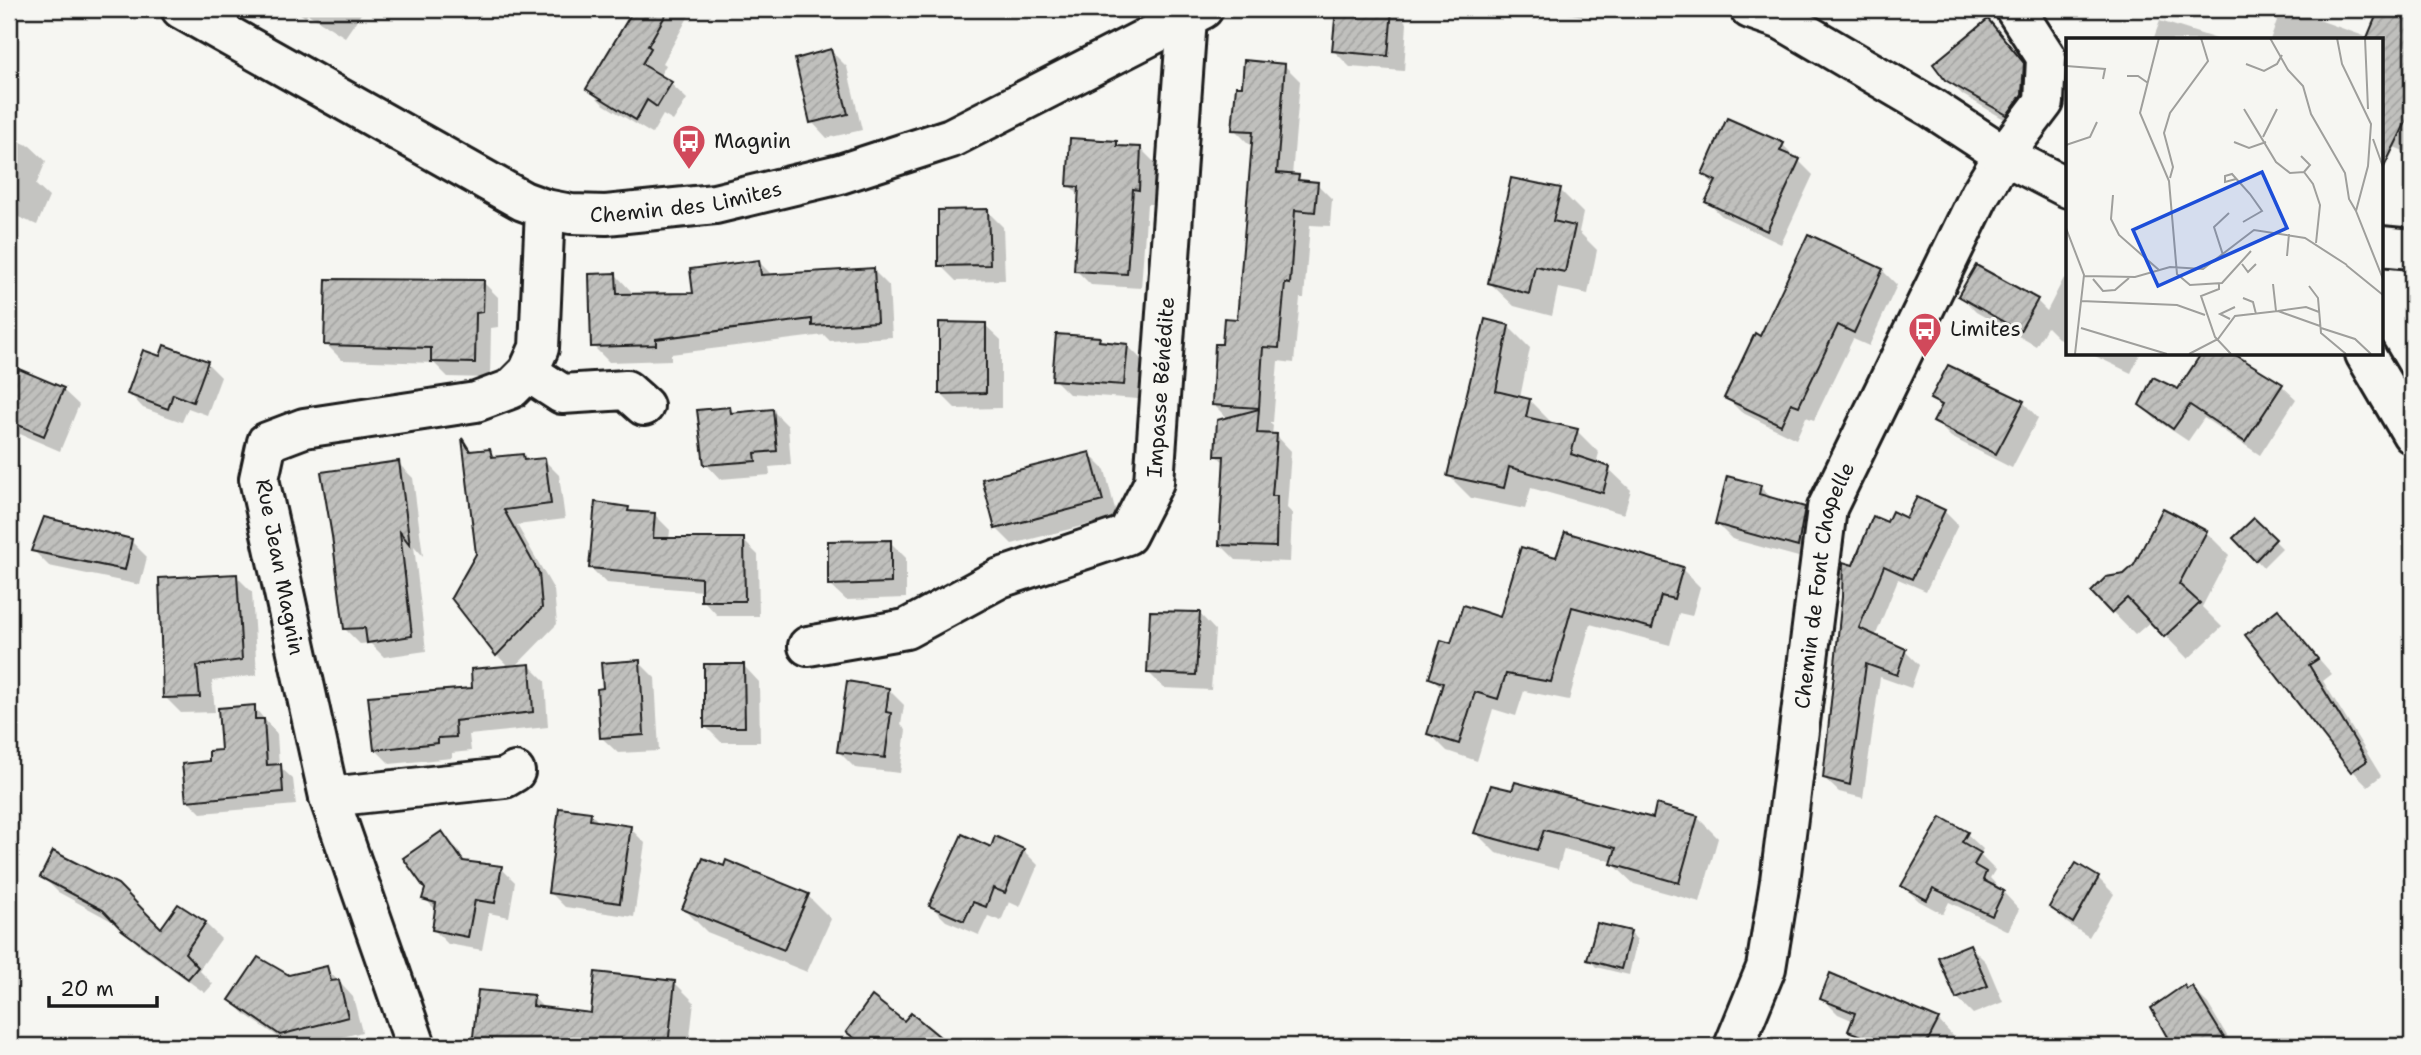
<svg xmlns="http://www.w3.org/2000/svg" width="2421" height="1055" font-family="'Shantell Sans',sans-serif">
<defs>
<pattern id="building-hatch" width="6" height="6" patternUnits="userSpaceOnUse" patternTransform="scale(1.75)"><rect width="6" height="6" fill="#c0c0bd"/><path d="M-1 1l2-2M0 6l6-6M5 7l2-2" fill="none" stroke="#a4a4a2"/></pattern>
</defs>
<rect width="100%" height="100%" fill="#f6f6f2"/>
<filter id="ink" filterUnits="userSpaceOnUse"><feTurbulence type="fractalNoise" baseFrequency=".0143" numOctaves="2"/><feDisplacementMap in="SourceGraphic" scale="14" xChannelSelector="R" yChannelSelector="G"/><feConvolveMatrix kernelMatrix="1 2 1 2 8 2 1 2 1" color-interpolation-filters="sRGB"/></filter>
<g filter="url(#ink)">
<g fill="#0003" fill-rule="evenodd">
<polygon points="293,9 363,9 363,11 345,37 308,14 305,17"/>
<polygon points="636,9 692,10 663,63 666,65 659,77 671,84 687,99 673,121 663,115 652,134 603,104 588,89"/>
<polygon points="888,9 917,9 917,15 892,12"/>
<polygon points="1338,9 1393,9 1407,23 1404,71 1350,67 1334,51"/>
<polygon points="1547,9 1584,9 1582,16"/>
<polygon points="2281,9 2288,9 2375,40 2270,40"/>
<polygon points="1988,21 2039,80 2023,130 1963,95 1946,79"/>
<polygon points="2160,21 2220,40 2153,40"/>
<polygon points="2381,42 2390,46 2397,77 2412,84 2411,154 2382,142 2381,144"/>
<polygon points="831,51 847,67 862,130 827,138 812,122"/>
<polygon points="1284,65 1300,81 1292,176 1298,177 1304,183 1317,184 1332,199 1330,226 1310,225 1304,298 1300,298 1294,363 1278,361 1273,422 1269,422 1273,426 1272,435 1276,435 1291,451 1287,508 1292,513 1290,562 1236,560 1221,545 1226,464 1216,455 1228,419 1214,405 1224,345 1239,321 1253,144 1249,144 1234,129 1244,88"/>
<polygon points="9,137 30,146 46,161 36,185 49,197 37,225 9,213"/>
<polygon points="1117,142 1122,148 1140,148 1156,164 1154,204 1147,204 1141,288 1091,285 1076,270 1080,196 1069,185"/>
<polygon points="1783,145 1813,175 1781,244 1722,216 1707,202 1715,186 1704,174"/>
<polygon points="1560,190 1583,213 1579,232 1597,250 1588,294 1558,288 1552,316 1514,306 1490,283"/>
<polygon points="987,211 1003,227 1005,280 956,281 940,265"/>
<polygon points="759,262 773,276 873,270 889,286 892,337 830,341 824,335 671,354 671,360 609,362 593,346 616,275 631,291 632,296 695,295"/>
<polygon points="1977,268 2037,301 2047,311 2064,278 2068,280 2068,342 2058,338 2047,327 2036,346 1976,312 1960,296"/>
<polygon points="1882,270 1897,285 1869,346 1853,339 1814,420 1806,417 1796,439 1741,412 1726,397 1761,338"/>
<polygon points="483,282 498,297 498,327 491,328 490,378 448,377 434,363 342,360 326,344"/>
<polygon points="985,325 1001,340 1001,408 956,409 940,393"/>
<polygon points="1508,326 1530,348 1520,398 1529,400 1551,422 1550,424 1577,431 1599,453 1596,464 1609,469 1631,490 1624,514 1531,488 1525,509 1471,498 1449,476"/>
<polygon points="1099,339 1103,343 1127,345 1142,360 1138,399 1069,394 1054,379"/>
<polygon points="2091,354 2140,354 2131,373"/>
<polygon points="2203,354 2231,354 2282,386 2296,399 2260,455 2204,418 2188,441 2155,419 2141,405 2179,392"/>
<polygon points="161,358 207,363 221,377 207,415 188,408 182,422 143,408 129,393"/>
<polygon points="9,369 63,390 79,405 60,451 20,434 17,440 9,436"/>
<polygon points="1932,399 2023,402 2038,418 2012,468 1951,437 1935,421 1942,409"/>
<polygon points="729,409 735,415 773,411 788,426 791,465 769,467 770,475 720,479 706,464"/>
<polygon points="464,443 474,453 489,451 497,458 523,456 528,462 544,460 559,475 565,519 517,525 554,590 557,624 515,667 530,666 545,681 548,727 469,735 471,751 452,753 452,758 390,764 375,749 510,668 497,655 478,554"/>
<polygon points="1089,454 1105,470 1117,517 1012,544 996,528"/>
<polygon points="398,463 413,478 423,556 414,546 426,651 384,657 370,643 360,644 345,629"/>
<polygon points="1760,487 1773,499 1804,508 1820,524 1813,561 1732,539 1717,524"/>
<polygon points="628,509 632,513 655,515 670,530 669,540 743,540 758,555 759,616 718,616 703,600 703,591 606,583 591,568"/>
<polygon points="1944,511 1958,525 1926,591 1898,579 1875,637 1905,651 1919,665 1911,688 1880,677 1863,798 1839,792 1824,778 1854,567 1888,524"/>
<polygon points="2254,520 2282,548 2263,567 2236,538"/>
<polygon points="2206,532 2229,555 2202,607 2222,627 2188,659 2151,621 2135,635 2093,592"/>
<polygon points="131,541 147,557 140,585 49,566 33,550"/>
<polygon points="890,542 906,558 906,598 846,600 830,585"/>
<polygon points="1557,559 1682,569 1700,587 1692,616 1679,613 1670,645 1590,624 1569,700 1524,691 1516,716 1493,709 1477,761 1447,751 1429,733 1443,689 1431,677 1452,645 1501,619"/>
<polygon points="236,576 252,592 257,675 212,681 215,712 181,713 165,697"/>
<polygon points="2278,612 2332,674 2323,681 2381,776 2368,786 2353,771"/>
<polygon points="1200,614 1215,630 1211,690 1164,688 1148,672"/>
<polygon points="639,662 655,678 659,751 618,753 602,738 605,690"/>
<polygon points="744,666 759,682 760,742 721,742 705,726"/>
<path d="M888,689L904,705L901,725L906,730L900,773L855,768L839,752ZM885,700H889L886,721Z"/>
<polygon points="254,707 277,734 279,766 293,779 296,805 201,813 188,800 211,763"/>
<polygon points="9,708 16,716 13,753 9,753"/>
<polygon points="2412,722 2412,742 2402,729"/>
<polygon points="590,813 600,823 630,828 645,843 634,917 565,907 550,892"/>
<polygon points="1697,817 1718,838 1700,902 1634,884 1613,864 1614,862 1564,849 1558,869 1496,853 1476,833"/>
<polygon points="441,833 456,847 467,864 501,868 515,882 509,917 489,913 482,950 448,944 434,930 437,911 424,898"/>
<polygon points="1967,834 1983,849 1980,855 1995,870 1990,878 2019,909 2008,931 1949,902 1943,914 1919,901 1903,886"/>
<polygon points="992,849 1023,850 1038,865 1020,907 1009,902 1001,921 988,916 979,935 946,921 931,906"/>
<polygon points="2077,865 2098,878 2114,894 2089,937 2067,923 2051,907"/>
<polygon points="42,876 162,931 205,923 221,939 199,970 213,984 205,993 140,946 119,925 58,892"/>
<polygon points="808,896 831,919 807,972 707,932 684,909"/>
<polygon points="1630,932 1637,940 1629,975 1596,967 1589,959"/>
<polygon points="1970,946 1986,962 2003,1002 1973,1014 1957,998"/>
<polygon points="326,968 353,997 362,1032 308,1046 292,1046 246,1015 231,1000 289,977"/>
<polygon points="674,982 694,1002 689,1046 474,1046 479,992 533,997 545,1009 592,1015"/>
<polygon points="2192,988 2208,1004 2233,1046 2175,1046 2154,1009"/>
<polygon points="1822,998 1938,1020 1953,1036 1948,1046 1866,1046 1850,1030 1854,1021 1838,1014"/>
<polygon points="904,1023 949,1046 864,1046 849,1031"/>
<polygon points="1669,1038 1683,1046 1663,1046"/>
</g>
<g fill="url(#building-hatch)" stroke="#1c1c1c" stroke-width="2">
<polygon points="634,9 669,9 648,46 651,48 642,64 672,82 657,107 647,100 636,120 586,89"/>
<polygon points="1336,9 1392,9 1388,56 1332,51"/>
<polygon points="2379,9 2412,9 2412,110 2381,173 2381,40 2366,40"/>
<polygon points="1988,19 2024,63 2022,94 2007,115 1945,80 1933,64"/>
<polygon points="831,49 848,114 810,123 795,59"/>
<polygon points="1244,60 1285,64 1277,173 1299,175 1298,180 1318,182 1315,212 1295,210 1290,284 1285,283 1279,348 1263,347 1259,408 1212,405 1215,344 1222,344 1224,318 1237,319 1253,131 1232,130 1236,86 1242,86"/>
<polygon points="1727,118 1784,143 1780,151 1800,159 1767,231 1705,202 1716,181 1702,174"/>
<polygon points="1070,138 1117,141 1117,146 1141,147 1139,190 1133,189 1127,274 1074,271 1079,187 1067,186"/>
<polygon points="1511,178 1561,188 1553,221 1575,226 1565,272 1535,266 1529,294 1488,283"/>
<polygon points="988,209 990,265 938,266 938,210"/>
<polygon points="1808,234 1883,269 1854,333 1838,325 1799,406 1791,403 1781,425 1724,398 1755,333 1760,336"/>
<polygon points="759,260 761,275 874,268 877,322 812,326 812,319 656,339 656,345 591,347 589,274 616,273 617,294 693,293 690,269"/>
<polygon points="1976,265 2038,299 2020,331 1958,296"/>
<polygon points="326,279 484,280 483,312 476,313 475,363 431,362 431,348 324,345"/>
<polygon points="1485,319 1509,325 1496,391 1530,399 1526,417 1578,429 1571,454 1610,467 1603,493 1509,467 1504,488 1447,476"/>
<polygon points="939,322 986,323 986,393 939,394"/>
<polygon points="1056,334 1100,337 1099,341 1128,344 1124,385 1052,380"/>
<polygon points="164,345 208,361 193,402 173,394 168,409 127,394 143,350 160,356"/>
<polygon points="2201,354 2234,354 2283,384 2245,442 2190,405 2173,429 2139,405 2153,377 2178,389"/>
<polygon points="1948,365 2024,401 1996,454 1933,422 1942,405 1930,399"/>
<polygon points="9,368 18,372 19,369 64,388 44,436 9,421"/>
<polygon points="730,407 731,413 773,409 777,451 755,453 756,461 704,465 697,410"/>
<polygon points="1259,409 1257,433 1277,434 1272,496 1277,496 1276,547 1219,545 1224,456 1215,456 1217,420"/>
<polygon points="462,438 470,451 490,449 492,457 523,454 524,460 545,458 551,504 504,510 539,573 542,608 496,656 451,598 476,554"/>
<polygon points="1090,452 1103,501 995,529 982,479"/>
<polygon points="399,461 410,545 400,532 412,636 367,643 365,628 344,629 332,536 321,472"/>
<polygon points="1727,476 1761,485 1759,494 1805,507 1798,547 1715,524"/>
<polygon points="1917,497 1945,510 1912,579 1884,566 1859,628 1906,649 1897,675 1866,664 1850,785 1823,778 1842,597 1843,562 1853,565 1873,516 1887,522 1892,511 1906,518"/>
<polygon points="595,502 629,507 628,511 655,513 653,538 744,538 745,601 701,601 701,578 589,568"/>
<polygon points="2163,508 2207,531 2179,584 2200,603 2164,637 2127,598 2111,613 2091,592 2106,577 2124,574 2134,565"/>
<polygon points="44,517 132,539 125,570 31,551"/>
<polygon points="2254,518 2276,539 2255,561 2233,538"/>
<polygon points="1565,532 1683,567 1674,599 1661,596 1652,628 1572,607 1551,682 1506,674 1498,699 1475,692 1459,744 1427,734 1443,683 1429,678 1441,640 1451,643 1463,605 1500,617 1521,547 1556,557"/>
<polygon points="891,540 891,583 828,585 828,541"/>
<polygon points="237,574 242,660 197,666 200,697 163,698 159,578"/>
<polygon points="2278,609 2318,659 2309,665 2367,761 2351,772 2245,635"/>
<polygon points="1150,611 1200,612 1196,675 1147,673"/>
<polygon points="640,660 644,735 600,738 597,689 603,688 601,663"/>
<polygon points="530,664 533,712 455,721 456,737 438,738 438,743 374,750 368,696 472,688 471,669"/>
<polygon points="704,664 744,664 745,727 704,727"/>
<polygon points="847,681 889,688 886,712 891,713 885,758 837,752"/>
<polygon points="255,705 255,719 264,719 267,765 281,764 283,792 186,801 182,764 209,761 209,751 221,750 218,708"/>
<polygon points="1515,782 1653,818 1656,804 1698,816 1679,883 1611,864 1616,848 1544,830 1537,850 1474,833 1491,785 1512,790"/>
<polygon points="559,808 591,812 590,820 631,826 620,903 548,893"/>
<polygon points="1941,817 1968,832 1962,842 1981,853 1974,865 1986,872 1983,880 2004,891 1992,916 1933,888 1927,900 1901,886"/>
<polygon points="442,831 463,861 502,866 495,903 475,900 468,937 432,930 436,903 422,899 425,889 403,858"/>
<polygon points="962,834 991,847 995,836 1024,849 1005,893 993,888 986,907 973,902 964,921 929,906"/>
<polygon points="53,851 118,884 161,928 178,904 206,922 185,953 198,967 188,979 122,930 103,910 40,877"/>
<polygon points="703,858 724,866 726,860 809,894 784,950 682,909"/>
<polygon points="2076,863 2099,877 2073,923 2049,907"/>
<polygon points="1597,923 1631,931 1621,969 1587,960"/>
<polygon points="1970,944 1988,986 1956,999 1938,957"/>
<polygon points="258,957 289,975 327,966 331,981 339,980 348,1017 280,1035 229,1000"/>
<polygon points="595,972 675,981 668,1046 472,1046 478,990 534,995 533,1006 591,1013"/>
<polygon points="1830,973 1939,1019 1925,1046 1887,1046 1848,1031 1855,1013 1820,999"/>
<polygon points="2184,985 2187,989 2192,986 2229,1046 2172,1046 2151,1008"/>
<polygon points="872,996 904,1021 911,1013 951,1046 865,1046 846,1032"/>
</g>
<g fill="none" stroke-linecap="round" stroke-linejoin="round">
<defs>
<g id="minor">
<polyline points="2365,354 2412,434"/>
<polyline points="528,372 562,394 626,390 644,406"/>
<path id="s1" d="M808,646L906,629L1000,578L1127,535L1154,482L1187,18"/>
<polyline points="329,797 505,778 515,772"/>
<polyline points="416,1046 329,797 259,479 267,442 304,428 476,402 511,389 528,372 539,348 545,209"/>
<path id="s2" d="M1734,1046L1766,968L1780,881L1827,508L1980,194L2004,155L2044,102L2046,57L2015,9"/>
</g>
<g id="tertiary">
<path id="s3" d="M181,9L523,201L545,209L571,214L606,215L715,204L840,174L951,138L1203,9"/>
<polyline points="1750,9 1782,20 1932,108 2004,155 2068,188"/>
<polyline points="2381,246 2412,249"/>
</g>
</defs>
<use href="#minor" stroke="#1c1c1c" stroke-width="44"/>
<use href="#tertiary" stroke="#1c1c1c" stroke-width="44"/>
<use href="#minor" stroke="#f6f6f2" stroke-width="38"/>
<use href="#tertiary" stroke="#f6f6f2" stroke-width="38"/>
</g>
</g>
<defs>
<symbol id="bus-pin" viewBox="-11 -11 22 30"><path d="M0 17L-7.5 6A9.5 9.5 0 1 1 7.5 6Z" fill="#d1495b" stroke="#f6f6f2"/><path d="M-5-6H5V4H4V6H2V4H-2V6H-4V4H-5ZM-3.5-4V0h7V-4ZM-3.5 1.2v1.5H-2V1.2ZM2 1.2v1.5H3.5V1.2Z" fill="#fff"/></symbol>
</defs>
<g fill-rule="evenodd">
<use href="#bus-pin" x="670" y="122" width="38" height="52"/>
<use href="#bus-pin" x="1906" y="310" width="38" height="52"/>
</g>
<g text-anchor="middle" stroke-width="6" stroke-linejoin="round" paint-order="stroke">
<g font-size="21" fill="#1c1c1c" stroke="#f6f6f2" text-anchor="start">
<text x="714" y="148">Magnin</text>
<text x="1950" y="336">Limites</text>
</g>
<g font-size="21" fill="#1c1c1c" stroke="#f6f6f2">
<text dy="7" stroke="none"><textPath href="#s3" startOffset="558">Chemin des Limites</textPath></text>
<text dy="7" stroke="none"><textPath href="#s1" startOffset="495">Impasse Bénédite</textPath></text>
<text transform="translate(280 567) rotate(79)" y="7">Rue Jean Magnin</text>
<text dy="7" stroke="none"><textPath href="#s2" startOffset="472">Chemin de Font Chapelle</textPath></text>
</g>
</g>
<g transform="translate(2066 38)">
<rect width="317" height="317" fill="#f6f6f2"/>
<path fill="none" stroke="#9f9f9c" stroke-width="2" d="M93,0L74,75L103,143L111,236L124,247L156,245L185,213M204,0L222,32L237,48L245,76L279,135L283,161L290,173M271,0L276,26L305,86L302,128L290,173L317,241M299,0L302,71M180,26L198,33L211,26L216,17M0,28L39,31L37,41M61,38H72L82,45M178,71L210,124L224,135L238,134L247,146L254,167L250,205M197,99L211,71M307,101L317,129M168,104L183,110L200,104M0,107L24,99L31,84M235,118L244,127L238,134M104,140L107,129L98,95L104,75L142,23L135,0M170,141L159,144V138L166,136L184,156L196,173L177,184M47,157L45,181L53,197L93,232M0,190L18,237L9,316M157,217L148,189L163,175M221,218L223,196M176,226L182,234L190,226M280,227L317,257M18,238L69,239L104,229L137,231L188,192L239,200L281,227M27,241L37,253L49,252L63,240M153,245V251L135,258L149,299L165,316M207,246L210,273M243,248L252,260L255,295L280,316M177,260L187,264L190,276M15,263L111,267L139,277M212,273L240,269L253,274M164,281L154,276L169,269M15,290L101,316M255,290L289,301L305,316M123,316L152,301L169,278L212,273L254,288"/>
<path fill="#1d4ed8" fill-opacity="0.15" stroke="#1d4ed8" stroke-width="3.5" d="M196,134L221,190L92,248L67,192Z"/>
<rect width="317" height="317" fill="none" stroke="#1c1c1c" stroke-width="3.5"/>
</g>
<rect width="2421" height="1055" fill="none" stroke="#f6f6f2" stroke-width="35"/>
<rect x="18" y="18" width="2386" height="1020" fill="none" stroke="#1c1c1c" stroke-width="2.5" filter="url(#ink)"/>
<path d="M49 996v10h108v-10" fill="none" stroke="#1c1c1c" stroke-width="3.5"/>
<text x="60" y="996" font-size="21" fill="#1c1c1c" stroke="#f6f6f2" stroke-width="5" paint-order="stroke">20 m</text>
</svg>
